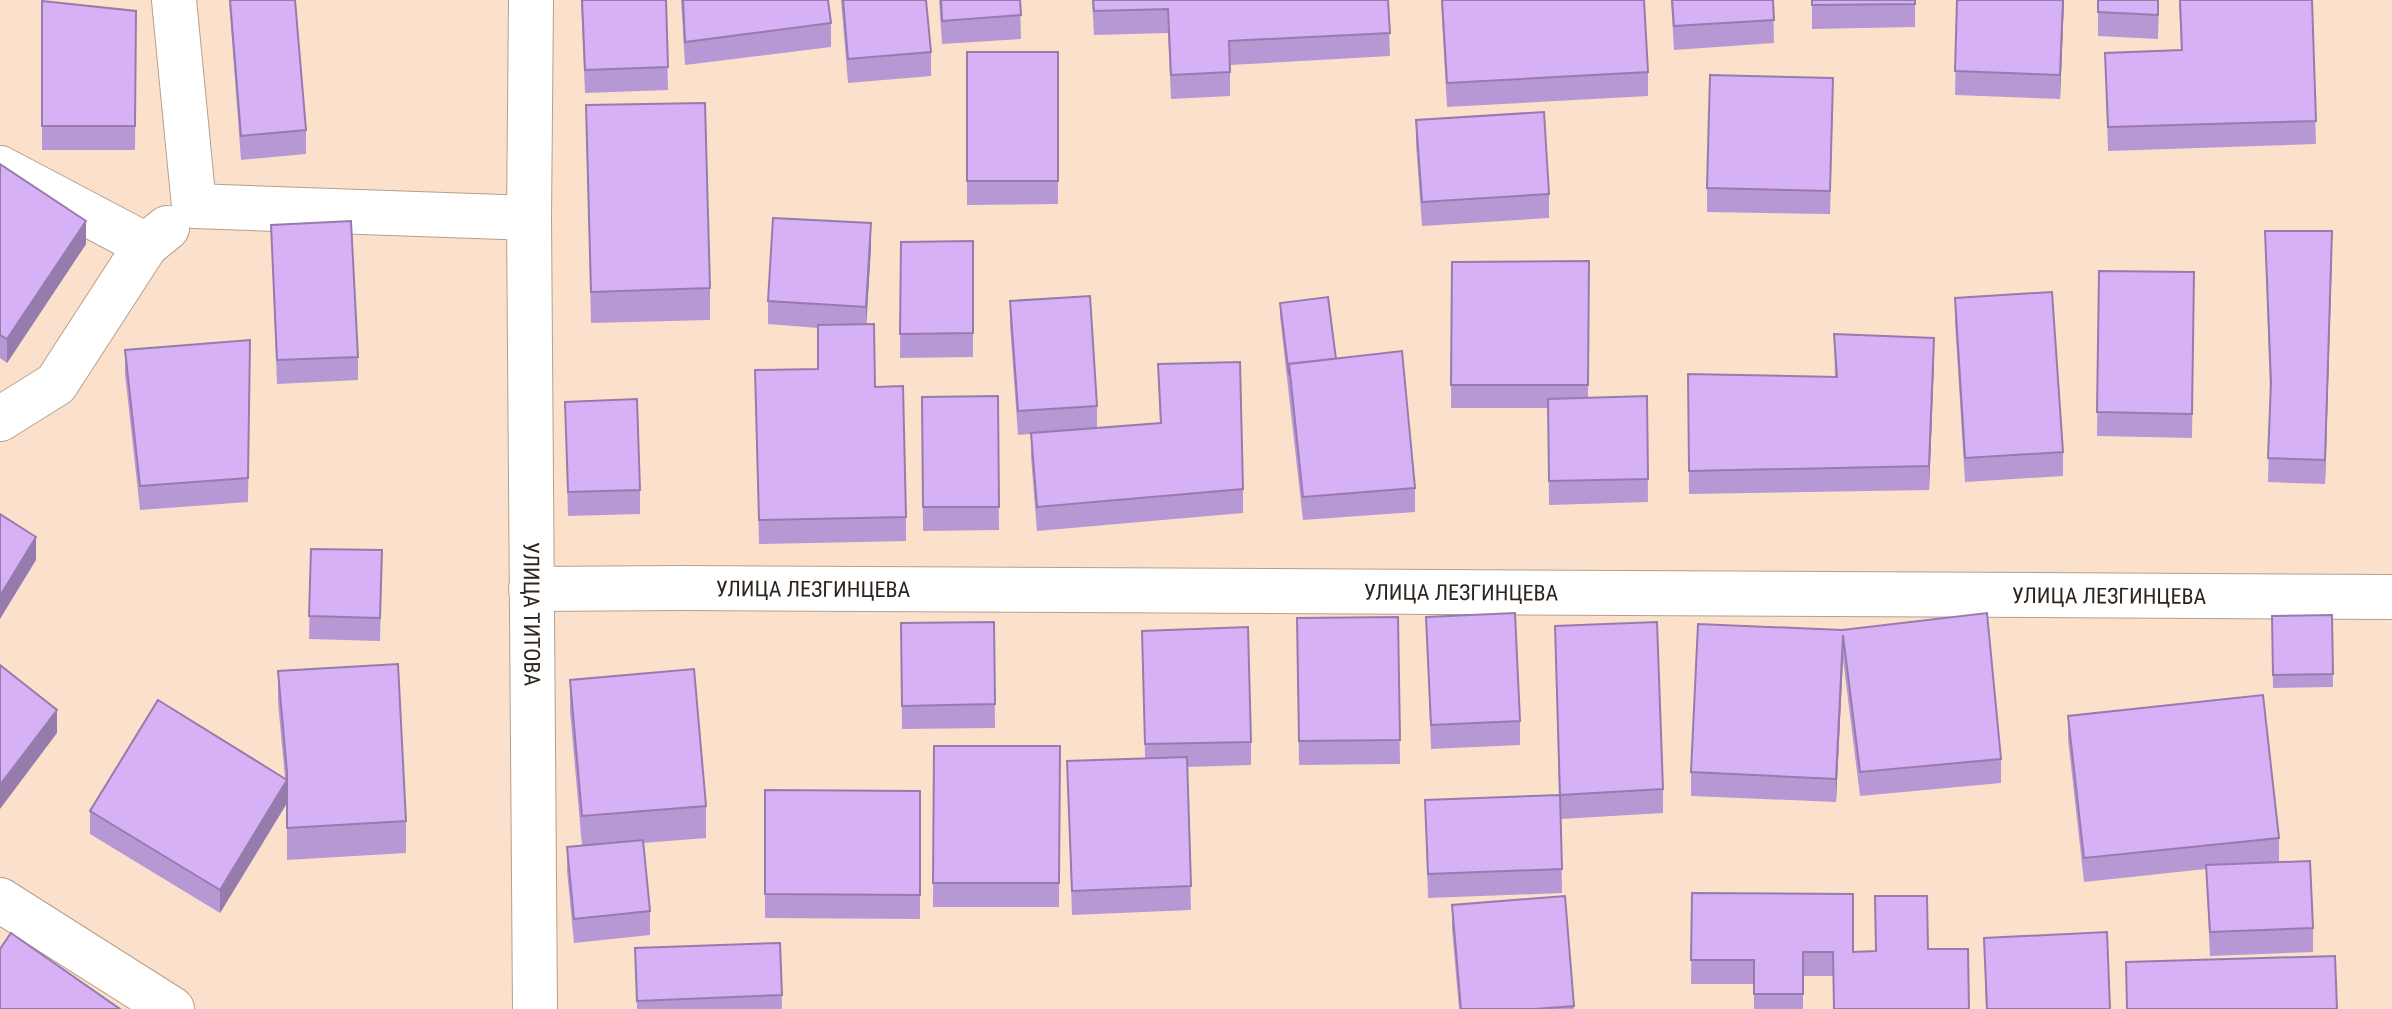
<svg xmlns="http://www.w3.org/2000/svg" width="2392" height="1009" font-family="'Roboto Condensed',sans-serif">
<rect width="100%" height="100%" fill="#fbe1cc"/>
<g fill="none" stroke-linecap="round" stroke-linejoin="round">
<defs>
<g id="minor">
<polyline points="174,0 194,206 529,218"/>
<path id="s1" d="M531,0L529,218L535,1009"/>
<polyline points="0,168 146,245 167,228"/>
<polyline points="0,419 56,384 146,245"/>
<path id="s2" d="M531,589L683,588L2392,597"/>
<polyline points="0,900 172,1009"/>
</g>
</defs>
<use href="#minor" stroke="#b79f8b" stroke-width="46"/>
<use href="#minor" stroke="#fff" stroke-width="44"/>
</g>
<g fill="#b898d4">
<polygon points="229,0 295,0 306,130 306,154 241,160"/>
<polygon points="581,0 666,0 668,90 585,93"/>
<polygon points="681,0 828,0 831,23 831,47 685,65"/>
<polygon points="841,0 926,0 931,52 931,76 848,83"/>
<polygon points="939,0 1020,0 1021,39 942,44"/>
<polygon points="1092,0 1388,0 1390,56 1230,65 1230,96 1171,99 1168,33 1094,35"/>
<polygon points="1441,0 1644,0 1648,72 1648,96 1447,107"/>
<polygon points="1671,0 1773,0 1774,43 1674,50"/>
<polygon points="1812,0 1915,0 1915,27 1812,29"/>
<polygon points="1957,0 2064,0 2060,99 1955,95"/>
<polygon points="2098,0 2159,0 2158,39 2098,36"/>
<polygon points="2179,0 2312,0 2316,144 2108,151 2105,53 2181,51"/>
<polygon points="42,1 136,11 135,150 42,150"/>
<polygon points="967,52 1058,52 1058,204 967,205"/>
<polygon points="1833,101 1830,214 1707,212 1707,188"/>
<polygon points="586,105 710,288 710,320 591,323"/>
<polygon points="1416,120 1549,194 1549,218 1422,226 1416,144"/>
<polygon points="0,164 86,244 7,363 0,358"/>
<polygon points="271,225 358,357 358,380 277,384"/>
<polygon points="2265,231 2332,254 2325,484 2268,482 2270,394"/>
<polygon points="901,242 973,333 973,357 900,358"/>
<polygon points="871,247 866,324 875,387 906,517 906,541 759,544 755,370 818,369 818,328 768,324 768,301"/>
<polygon points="1589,261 1588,398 1647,396 1648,502 1549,505 1548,408 1451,408 1452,262"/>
<polygon points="2099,271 2194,272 2192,438 2097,436"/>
<polygon points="1955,298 2063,452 2063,476 1965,482 1955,322"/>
<polygon points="1010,301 1097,406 1097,428 1160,423 1158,364 1243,489 1243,513 1037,531 1031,457 1031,434 1018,435 1010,325"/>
<polygon points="1280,303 1336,359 1415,488 1415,512 1303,520 1280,316"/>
<polygon points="1834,334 1934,362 1929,490 1689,494 1688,374 1835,377"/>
<polygon points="250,340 248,502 140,510 125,374 125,350"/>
<polygon points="998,396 999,530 923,531 922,397"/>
<polygon points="565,402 640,490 640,514 568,516"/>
<polygon points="311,549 382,550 380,641 309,639"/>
<polygon points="2332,615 2333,687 2273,688 2272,616"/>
<polygon points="1398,617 1400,764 1299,765 1297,618"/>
<polygon points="1426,617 1520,721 1520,745 1431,749"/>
<polygon points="994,622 995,728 902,729 901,623"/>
<polygon points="1555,626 1663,789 1663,813 1561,819 1562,893 1428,898 1425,800 1559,795"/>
<polygon points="1842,630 2001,759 2001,783 1860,796 1843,659 1836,802 1691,796 1691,772"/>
<polygon points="1142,631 1251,742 1251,765 1187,767 1191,910 1072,915 1067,761 1145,758"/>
<polygon points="278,671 406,821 406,853 287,860 287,803 220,913 90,834 90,811 285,778 278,703"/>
<polygon points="570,680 706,806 706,838 643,843 650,911 650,935 574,943 567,871 567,847 582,846 570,711"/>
<polygon points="2068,716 2279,838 2279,861 2266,863 2313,928 2313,952 2210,956 2206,869 2084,882 2068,739"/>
<polygon points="934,746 1060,746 1059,907 933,907"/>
<polygon points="765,790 920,791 920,919 765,918"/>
<polygon points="1692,893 1853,952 1928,949 1833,976 1803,976 1803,1009 1754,1009 1754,984 1691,984"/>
<polygon points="1565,896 1574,1009 1459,1009 1452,929 1452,905"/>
<polygon points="1984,938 2110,1009 1986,1009"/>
<polygon points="780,943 782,1009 637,1009 635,948"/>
</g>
<g fill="#967cac">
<polygon points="2063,0 2064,0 2060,99 2060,75"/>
<polygon points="86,221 86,244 7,363 7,339"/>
<polygon points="871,223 871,247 866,331 866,307"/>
<polygon points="2332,231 2332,254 2325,484 2325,460"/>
<polygon points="1934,338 1934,362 1929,490 1929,466"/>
<polygon points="36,537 36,560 0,619 0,596"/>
<polygon points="1843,635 1843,659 1836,802 1836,779"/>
<polygon points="57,710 57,733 0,809 0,785"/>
<polygon points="287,780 287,803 220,913 220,890"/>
</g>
<g fill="#d6b1f6" stroke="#967cac" stroke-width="2">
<polygon points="230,0 295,0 306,130 241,136"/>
<polygon points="582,0 666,0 668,67 585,70"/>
<polygon points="683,0 828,0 831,23 685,42"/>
<polygon points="843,0 926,0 931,52 848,59"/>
<polygon points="941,0 1020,0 1021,15 942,21"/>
<polygon points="1093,0 1388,0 1390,33 1229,41 1230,72 1171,75 1168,9 1094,11"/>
<polygon points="1442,0 1644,0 1648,72 1447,83"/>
<polygon points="1672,0 1773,0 1774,20 1674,26"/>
<polygon points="1812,0 1915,0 1915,4 1812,5"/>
<polygon points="1957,0 2063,0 2060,75 1955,71"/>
<polygon points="2098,0 2158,0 2158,15 2098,12"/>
<polygon points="2180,0 2312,0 2316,121 2108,127 2105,53 2182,50"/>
<polygon points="42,1 136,11 135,126 42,126"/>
<rect x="967" y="52" width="91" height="129"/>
<polygon points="1710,75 1833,78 1830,191 1707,188"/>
<polygon points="705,103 710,288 591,292 586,105"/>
<polygon points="1544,112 1549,194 1422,202 1416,120"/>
<polygon points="0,164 86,221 7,339 0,335"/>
<polygon points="773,218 871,223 866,307 768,301"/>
<polygon points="351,221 358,357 277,360 271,225"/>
<polygon points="2265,231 2332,231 2325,460 2268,458 2271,382"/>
<polygon points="973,241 973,333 900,334 901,242"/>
<polygon points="1589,261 1588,385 1451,385 1452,262"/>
<polygon points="2099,271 2194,272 2192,414 2097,412"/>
<polygon points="2052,292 2063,452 1965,458 1955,298"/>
<polygon points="1090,296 1097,406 1018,411 1010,301"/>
<polygon points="1328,297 1336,359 1289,364 1289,375 1280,303"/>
<polygon points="874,324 875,387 903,386 906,517 759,520 755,370 818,369 818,325"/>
<polygon points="1834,334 1934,338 1929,466 1689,471 1688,374 1837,377"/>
<polygon points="250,340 248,478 140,486 125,350"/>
<polygon points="1402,351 1415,488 1303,497 1289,364"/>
<polygon points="1240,362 1243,489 1037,507 1031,433 1161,423 1158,364"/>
<polygon points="998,396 999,507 923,507 922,397"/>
<polygon points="1647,396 1648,479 1549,481 1548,399"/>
<polygon points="637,399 640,490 568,492 565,402"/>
<polygon points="0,514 36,537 0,596"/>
<polygon points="311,549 382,550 380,618 309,616"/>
<polygon points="1515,613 1520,721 1431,725 1426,617"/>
<polygon points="1987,613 2001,759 1860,772 1843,635 1836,779 1691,772 1698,624 1842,630"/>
<polygon points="2332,615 2333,674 2273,675 2272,616"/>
<polygon points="1398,617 1400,740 1299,741 1297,618"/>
<polygon points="994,622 995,704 902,706 901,623"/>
<polygon points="1657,622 1663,789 1560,795 1555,626"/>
<polygon points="1248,627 1251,742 1145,744 1142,631"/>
<polygon points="398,664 406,821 287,828 287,772 278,671"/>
<polygon points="0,665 57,710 0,785"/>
<polygon points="694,669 706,806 582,816 570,680"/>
<polygon points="2263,695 2279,838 2084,858 2068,716"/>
<polygon points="158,700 287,780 220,890 90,811"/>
<polygon points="934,746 1060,746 1059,883 933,883"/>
<polygon points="1187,757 1191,886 1072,891 1067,761"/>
<polygon points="765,790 920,791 920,895 765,894"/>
<polygon points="1560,795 1562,869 1428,874 1425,800"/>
<polygon points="643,840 650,911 574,919 567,847"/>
<polygon points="2310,861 2313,928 2210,932 2206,865"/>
<polygon points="1692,893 1853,894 1853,952 1876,951 1875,896 1927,896 1928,949 1968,949 1969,1009 1834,1009 1833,952 1803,952 1803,994 1754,994 1754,960 1691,960"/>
<polygon points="1565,896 1574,1006 1535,1009 1461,1009 1452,905"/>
<polygon points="2107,932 2110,1009 1987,1009 1984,938"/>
<polygon points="11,933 120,1009 0,1009 0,949"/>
<polygon points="780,943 782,995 637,1001 635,948"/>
<polygon points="2335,956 2337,1009 2127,1009 2126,962"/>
</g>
<g text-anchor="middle" stroke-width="6" stroke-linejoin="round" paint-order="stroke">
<g font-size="22" fill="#2e241c" stroke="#fcf2e9">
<text dy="8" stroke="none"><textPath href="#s2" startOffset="282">УЛИЦА ЛЕЗГИНЦЕВА</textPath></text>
<text dy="8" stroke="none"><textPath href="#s2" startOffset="930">УЛИЦА ЛЕЗГИНЦЕВА</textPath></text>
<text dy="8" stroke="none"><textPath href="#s2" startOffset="1578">УЛИЦА ЛЕЗГИНЦЕВА</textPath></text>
<text dy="8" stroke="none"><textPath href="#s1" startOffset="614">УЛИЦА ТИТОВА</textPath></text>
</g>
</g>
</svg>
